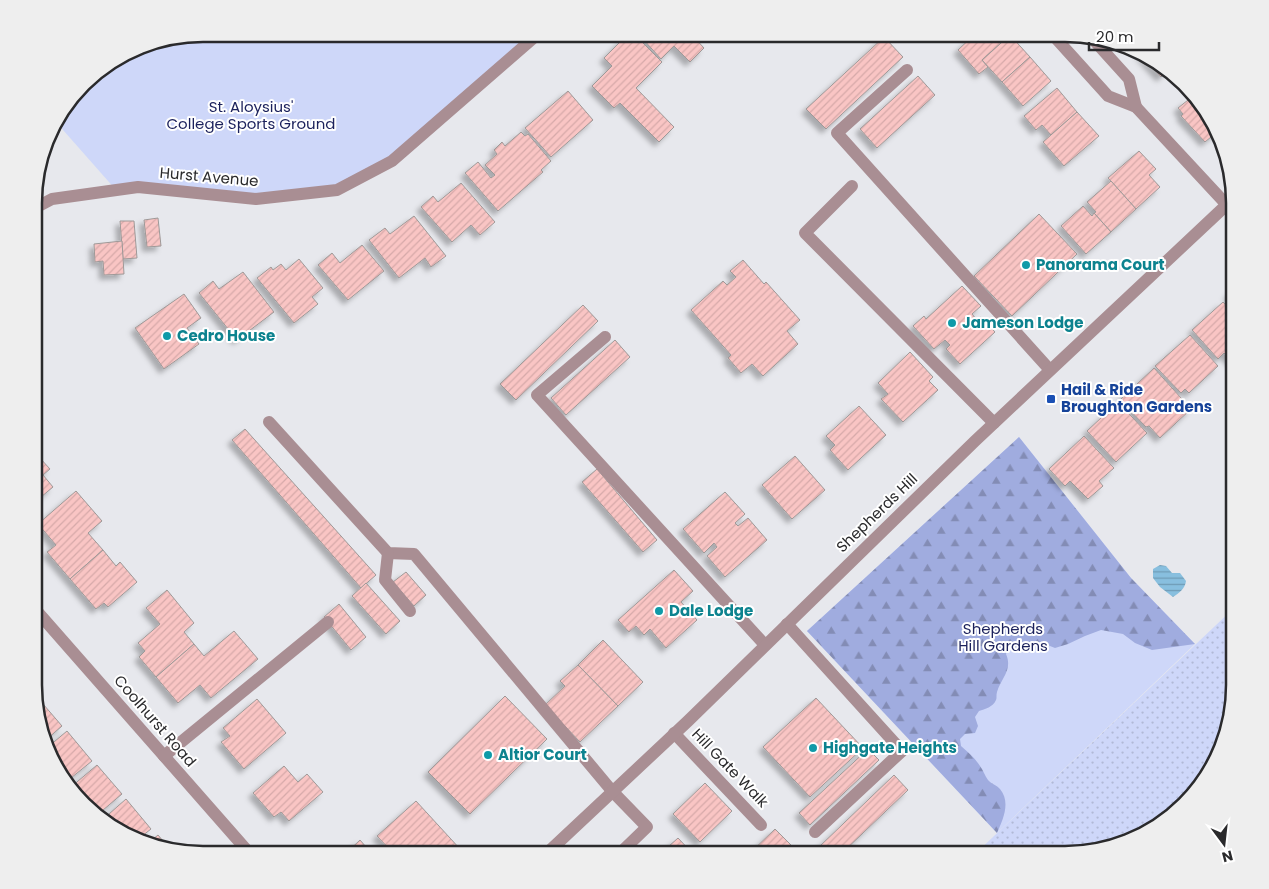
<svg xmlns="http://www.w3.org/2000/svg" width="1269" height="889" font-family="Poppins,sans-serif">
<defs>
<pattern id="forest-firs" width="22" height="20" patternUnits="userSpaceOnUse" patternTransform="scale(1.25)"><rect width="22" height="20" fill="#a0acdf"/><path d="M5 1l3.5 6h-7zM16 11l3.5 6h-7z" fill="#838cb5"/></pattern>
<pattern id="garden-dots" width="8" height="8" patternUnits="userSpaceOnUse" patternTransform="scale(1.25)"><rect width="8" height="8" fill="#ced7f9"/><path d="M2 2h.1M6 6h.1" fill="none" stroke="#b1b9d6" stroke-width="1.8" stroke-linecap="round"/></pattern>
<pattern id="water-rules" width="6" height="5" patternUnits="userSpaceOnUse" patternTransform="scale(1.25)"><rect width="6" height="5" fill="#88bfdf"/><path d="M0 2.5h6" fill="none" stroke="#6f9bb5"/></pattern>
<pattern id="building-hatch" width="6" height="6" patternUnits="userSpaceOnUse" patternTransform="scale(1.25)"><rect width="6" height="6" fill="#f9c5c4"/><path d="M-1 1l2-2M0 6l6-6M5 7l2-2" fill="none" stroke="#d6a9a9"/></pattern>
<filter id="shadow"><feDropShadow dx="-4.5" dy="4.5" stdDeviation="2.5" flood-color="#0004"/></filter>
</defs>
<rect width="100%" height="100%" fill="#e7e8ed"/>
<g fill="#ced7f9">
<polygon points="203,34 538,34 392,161 337,190 256,199 116,190 56,122 91,76 139,47"/>
<polygon points="1019,437 1131,578 1195,644 997,833 807,631"/>
</g>
<path fill="url(#forest-firs)" d="M1019,437L1131,578L1195,644L1152,650L1135,643L1123,634L1101,630L1085,636L1068,644L1055,648L1040,642L1029,648L1016,647L1008,648L1006,654C1013,670 1001,678 997,692C996,695 997,698 996,700C993,707 985,709 979,711L975,717L978,726L975,733L965,734L960,739L961,746C968,752 975,758 980,766C983,770 985,776 988,780C991,784 997,785 1000,789C1011,802 1003,820 997,833L807,631Z"/>
<polygon fill="url(#garden-dots)" points="1235,607 1235,697 1226,740 1200,789 1141,838 1066,855 974,855"/>
<path fill="url(#water-rules)" d="M1160,565L1166,566L1172,573H1180L1186,581C1185,589 1179,593 1173,597L1160,587L1153,578V569Z"/>
<g fill="url(#building-hatch)" stroke="#9e9998" filter="url(#shadow)">
<polygon points="634,34 662,62 636,88 674,127 659,142 620,103 614,108 592,86 612,66 604,58 624,38 627,41"/>
<polygon points="646,34 692,34 692,35 704,48 690,62 674,46 661,59 642,38"/>
<polygon points="975,34 1010,35 982,60 988,67 979,74 958,50"/>
<polygon points="1010,35 1030,57 1002,82 982,60"/>
<polygon points="884,37 903,57 826,129 806,109"/>
<polygon points="1139,53 1169,69 1161,77"/>
<polygon points="1030,57 1051,81 1023,106 1002,82"/>
<polygon points="918,76 935,95 877,148 860,129"/>
<polygon points="1057,88 1077,112 1051,135 1042,125 1036,130 1024,116"/>
<polygon points="568,91 593,120 551,157 525,128"/>
<polygon points="1188,100 1193,106 1198,102 1213,119 1217,132 1205,142 1181,116 1183,114 1178,108"/>
<polygon points="1077,112 1099,136 1064,166 1043,142"/>
<polygon points="521,132 525,136 528,134 551,161 541,170 543,172 498,211 465,173 478,162 491,178 495,175 485,165 497,154 494,150 502,142 505,146"/>
<polygon points="1139,151 1156,169 1149,175 1160,187 1136,209 1108,178"/>
<polygon points="1111,181 1136,209 1111,232 1094,213 1096,212 1087,202"/>
<polygon points="461,183 495,222 480,235 471,225 452,242 421,207 433,196 438,202"/>
<polygon points="1083,206 1092,216 1094,213 1111,232 1086,254 1061,226"/>
<polygon points="1039,214 1077,254 1012,316 974,276"/>
<polygon points="414,216 446,256 431,267 425,258 399,278 369,240 385,228 390,234"/>
<polygon points="158,218 161,246 147,247 144,220"/>
<polygon points="120,221 134,221 137,258 123,259"/>
<polygon points="122,241 124,274 104,275 103,261 95,262 94,244"/>
<polygon points="362,245 384,271 348,300 318,265 332,253 340,263"/>
<polygon points="299,259 323,288 312,297 318,304 294,323 257,278 271,267 273,270 281,264 286,270"/>
<polygon points="743,260 764,284 766,282 800,320 787,331 798,344 763,376 752,364 741,373 728,358 731,355 691,310 723,281 727,285 736,277 730,271"/>
<polygon points="243,272 274,312 237,340 199,293 213,281 219,289"/>
<polygon points="962,286 981,306 972,314 977,320 981,317 995,332 960,364 946,349 950,345 945,340 934,349 913,326 924,316 926,319"/>
<polygon points="1235,289 1235,303 1228,295"/>
<polygon points="184,294 201,318 187,328 199,344 164,369 135,328"/>
<polygon points="1223,302 1235,315 1235,365 1224,353 1218,359 1192,330"/>
<polygon points="583,305 598,321 516,400 500,384"/>
<polygon points="1190,335 1218,366 1189,393 1185,389 1181,393 1155,366"/>
<polygon points="615,340 630,357 566,415 551,398"/>
<polygon points="910,352 933,377 929,381 938,390 903,422 881,399 888,394 878,383"/>
<polygon points="1154,368 1191,409 1160,438 1149,426 1146,427 1120,400"/>
<polygon points="1118,402 1147,433 1116,462 1087,431"/>
<polygon points="859,406 886,435 848,470 830,450 835,445 826,436"/>
<polygon points="245,429 376,575 361,588 232,440"/>
<polygon points="1084,436 1114,468 1099,481 1103,486 1088,499 1070,481 1065,486 1049,469"/>
<polygon points="795,456 825,490 792,519 762,485"/>
<polygon points="39,457 50,469 43,475 53,487 35,502 35,460"/>
<polygon points="597,469 657,540 643,552 582,482"/>
<polygon points="76,491 102,521 88,533 103,550 70,579 47,552 56,545 38,524"/>
<polygon points="725,492 745,514 735,523 738,526 748,518 767,540 725,577 707,556 717,547 714,543 704,553 683,529"/>
<polygon points="103,550 116,566 120,562 137,582 108,607 104,603 96,609 70,579"/>
<polygon points="674,570 693,591 681,602 697,620 666,648 650,629 644,635 636,626 629,632 618,620"/>
<polygon points="406,572 426,595 414,606 393,582"/>
<polygon points="366,583 400,621 386,634 352,596"/>
<polygon points="167,590 194,623 184,632 194,644 156,677 139,657 145,651 138,643 160,624 146,608"/>
<polygon points="339,604 366,637 351,650 324,617"/>
<polygon points="234,631 258,659 211,698 200,685 178,703 156,677 194,644 204,656"/>
<polygon points="603,640 643,682 618,706 578,665"/>
<polygon points="578,665 618,706 580,742 545,705 565,686 560,681"/>
<polygon points="505,696 547,739 470,814 428,772"/>
<polygon points="37,697 62,726 46,740 35,708 35,699"/>
<polygon points="816,698 863,748 810,797 763,747"/>
<polygon points="257,699 286,733 244,769 221,742 230,736 223,728"/>
<polygon points="67,731 92,761 66,782 57,771 48,747"/>
<polygon points="868,749 879,760 810,825 799,813"/>
<polygon points="97,765 122,794 96,816 71,787"/>
<polygon points="284,766 298,782 307,774 323,792 289,821 281,812 274,817 253,793"/>
<polygon points="894,775 908,790 840,855 826,855 819,847"/>
<polygon points="705,783 732,811 700,842 673,814"/>
<polygon points="126,799 151,829 137,840 101,821"/>
<polygon points="416,801 461,850 455,855 395,855 377,836"/>
<polygon points="775,829 801,855 748,855"/>
<polygon points="158,835 170,849 171,851 146,845"/>
<polygon points="678,838 694,855 659,855"/>
<polygon points="360,840 373,855 344,855"/>
</g>
<g fill="none" stroke-linecap="round" stroke-linejoin="round">
<g stroke="#a98e93" stroke-width="12">
<polyline points="1052,34 1108,96 1136,107 1226,204"/>
<polyline points="1091,37 1129,79 1136,107"/>
<polyline points="907,70 837,133 1050,370"/>
<polyline points="852,186 805,233 994,423"/>
<polyline points="35,208 52,199 138,187 256,199 337,190 392,161 538,34"/>
<polyline points="605,337 537,395 765,645"/>
<polyline points="269,422 388,553 414,554 612,791 647,827 618,855"/>
<polyline points="388,553 385,580 410,611"/>
<polyline points="35,609 251,855"/>
<polyline points="787,624 902,751 815,832"/>
<polyline points="674,733 761,825"/>
<polyline points="164,756 328,622"/>
<polyline points="545,855 688,721 975,441 1235,197"/>
</g>
</g>
<g fill="#0f9aa8" stroke="#fff" stroke-width="2">
<circle cx="1026" cy="265" r="5"/>
<circle cx="952" cy="323" r="5"/>
<circle cx="167" cy="336" r="5"/>
<circle cx="659" cy="611" r="5"/>
<circle cx="813" cy="748" r="5"/>
<circle cx="488" cy="755" r="5"/>
</g>
<rect fill="#1a4fb4" stroke="#fff" stroke-width="2" x="1046" y="394" width="10" height="10" rx="2.5"/>
<g text-anchor="middle" stroke-width="4" stroke-linejoin="round" paint-order="stroke">
<g font-size="15" fill="#1b215c" stroke="#fff">
<text x="251" y="112">St. Aloysius'<tspan x="251" dy="17">College Sports Ground</tspan></text>
<text x="1003" y="634">Shepherds<tspan x="1003" dy="17">Hill Gardens</tspan></text>
</g>
<g font-size="15" fill="#2a2a2c" stroke="#fff">
<text transform="translate(209 177) rotate(5)" y="5">Hurst Avenue</text>
<text transform="translate(877 513) rotate(-44)" y="5">Shepherds Hill</text>
<text transform="translate(155 721) rotate(49)" y="5">Coolhurst Road</text>
<text transform="translate(730 768) rotate(46)" y="5">Hill Gate Walk</text>
</g>
<g font-size="15" font-weight="bold" fill="#0d838f" stroke="#fff" text-anchor="start">
<text x="1036" y="270">Panorama Court</text>
<text x="962" y="328">Jameson Lodge</text>
<text x="177" y="341">Cedro House</text>
<text x="669" y="616">Dale Lodge</text>
<text x="823" y="753">Highgate Heights</text>
<text x="498" y="760">Altior Court</text>
</g>
<g font-size="15" font-weight="bold" fill="#164399" stroke="#fff" text-anchor="start">
<text x="1061" y="395">Hail &amp; Ride<tspan x="1061" dy="17">Broughton Gardens</tspan></text>
</g>
</g>
<path d="M0 0H1269V889H0ZM203 42H1065A161 161 0 0 1 1226 203V685A161 161 0 0 1 1065 846H203A161 161 0 0 1 42 685V203A161 161 0 0 1 203 42Z" fill="#eee" fill-rule="evenodd"/>
<path fill="none" stroke="#2a2a2c" stroke-width="2.5" d="M203 42H1065A161 161 0 0 1 1226 203V685A161 161 0 0 1 1065 846H203A161 161 0 0 1 42 685V203A161 161 0 0 1 203 42Z"/>
<g transform="translate(1224 844) rotate(165)" stroke="#ffffff" stroke-width="4" paint-order="stroke">
<path d="M0-4L9 19L0 12L-9 19Z" fill="#2a2a2c"/>
<text y="-8" font-size="14" font-weight="bold" text-anchor="middle" fill="#2a2a2c">N</text>
</g>
<path d="M1089 42v8h70v-8" fill="none" stroke="#2a2a2c" stroke-width="2.5"/>
<text x="1096" y="42" font-size="15" fill="#2a2a2c" stroke="#ffffff" stroke-width="4" paint-order="stroke">20 m</text>
</svg>
